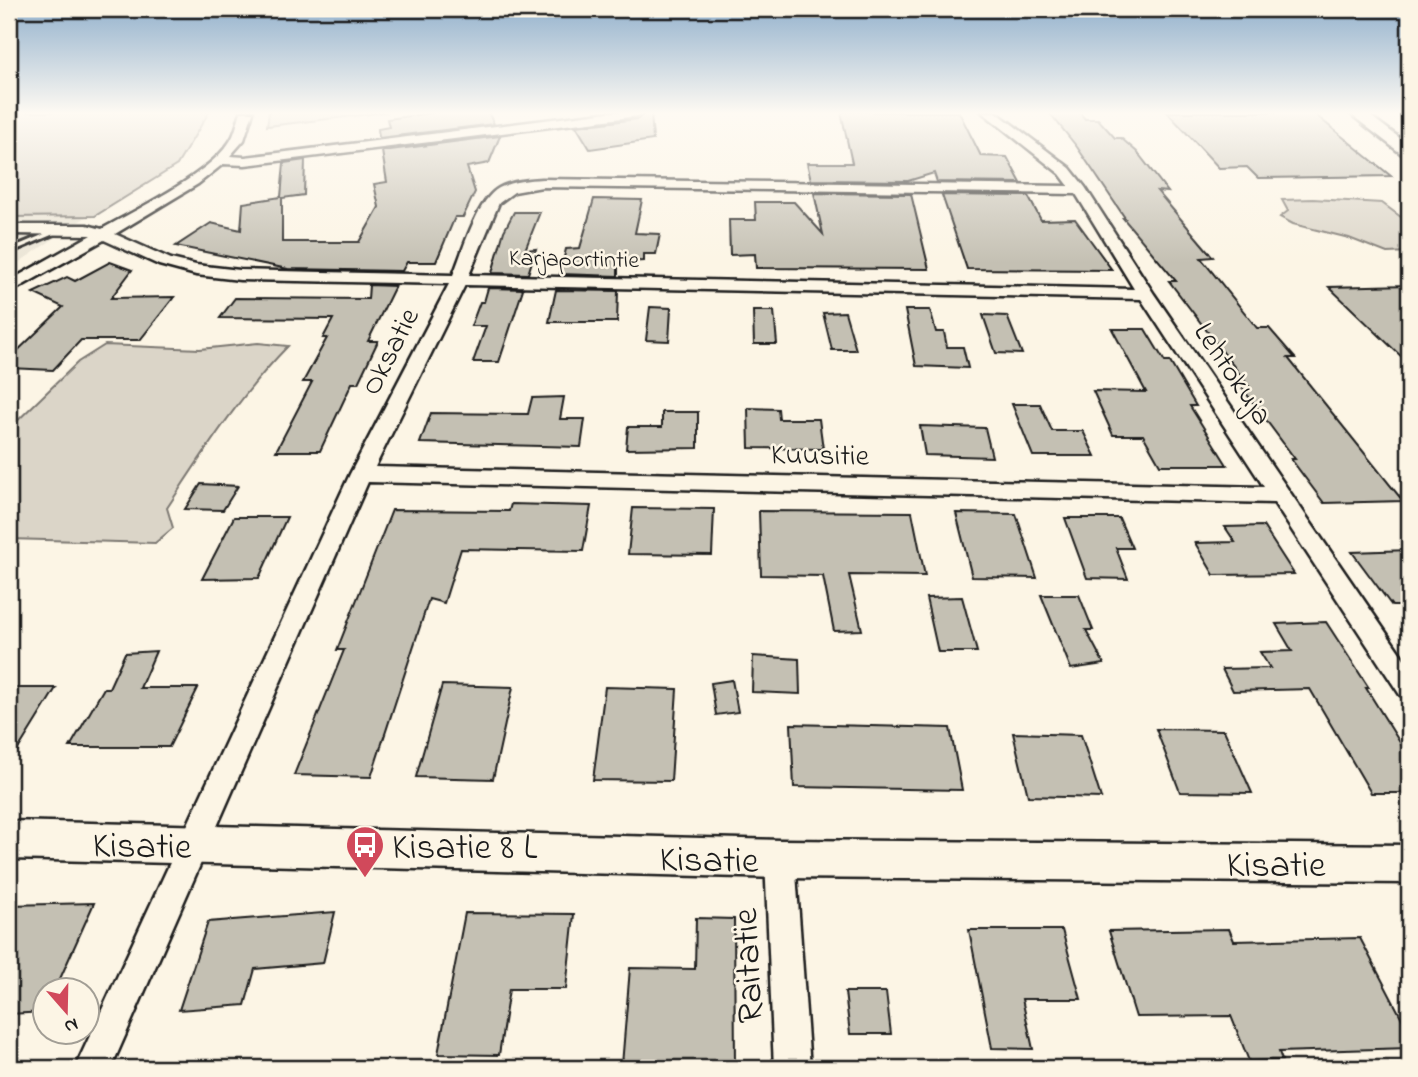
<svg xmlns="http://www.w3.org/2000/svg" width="1418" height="1077" font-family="'Indie Flower',sans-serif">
<rect width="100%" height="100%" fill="#fcf5e5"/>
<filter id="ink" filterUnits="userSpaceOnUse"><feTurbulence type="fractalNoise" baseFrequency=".0143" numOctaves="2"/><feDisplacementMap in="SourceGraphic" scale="14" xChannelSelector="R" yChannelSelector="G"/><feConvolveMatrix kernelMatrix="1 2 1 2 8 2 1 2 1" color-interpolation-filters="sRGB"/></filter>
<g filter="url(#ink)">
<polygon fill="#ebe5d6" points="9,216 86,217 9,269"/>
<g fill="#dbd5c8" stroke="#7c7872" stroke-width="2">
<polygon points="9,112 209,112 177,165 95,216 9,217"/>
<polygon points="269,112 388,112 267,126"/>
<polygon points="1313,199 1382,203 1409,223 1409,252 1387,253 1349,238 1293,224 1280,217 1288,211 1282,200"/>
<path d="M258,343L288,346C240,395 204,452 167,508L173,528L155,543L9,539V429L78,362L105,345L200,349Z"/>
</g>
<g fill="#c4c0b3" stroke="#1c1c1c" stroke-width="2">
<polygon points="439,112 488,112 494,124 379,138 378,129 389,127 387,119"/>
<polygon points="647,112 651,112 653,140 590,149 576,126 638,119"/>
<polygon points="841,112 959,112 981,156 1007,157 1021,183 937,182 934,173 908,181 811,180 807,163 852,163"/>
<polygon points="1049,112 1079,112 1085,119 1098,119 1115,138 1121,138 1137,152 1168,192 1157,191 1213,257 1201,258 1257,328 1269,328 1295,358 1288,358 1403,501 1324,503 1291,459 1295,459 1243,389 1251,389 1169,281 1176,281 1123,218 1125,218 1077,147"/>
<polygon points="1167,112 1312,112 1391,176 1258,178 1247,167 1219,168"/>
<polygon points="500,136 489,163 467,167 475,192 463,217 455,217 436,262 407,262 402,271 288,269 176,246 211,223 241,230 243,203 281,197 284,163 305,160 304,195 282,198 282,242 359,242 379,207 374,184 387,182 382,151"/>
<polygon points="814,193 911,194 929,269 756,268 755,254 730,255 729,220 756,220 755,202 794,202 823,234"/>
<polygon points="942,195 1028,196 1041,220 1075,219 1112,270 967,269"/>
<polygon points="594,199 642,200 635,233 660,234 656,254 644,254 644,261 618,262 618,276 560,274 566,249 580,248"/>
<polygon points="514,212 540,212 525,250 536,249 528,274 492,273 504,231"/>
<polygon points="110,262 132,270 111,298 174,297 140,340 81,340 53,370 9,368 9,359 63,307 33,293 67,277 75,281"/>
<polygon points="369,285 395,286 368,341 378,341 358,383 352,383 320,451 276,451 312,382 303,382 327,338 323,338 333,319 220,318 235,298 368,299"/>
<polygon points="1409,285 1409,364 1329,287"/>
<polygon points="488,288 523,289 499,362 473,362 486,326 471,326 480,302 484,302"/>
<polygon points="556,290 618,291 617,322 549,322"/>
<polygon points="650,307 671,308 669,341 646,340"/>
<polygon points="905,310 930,310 936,332 944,332 947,347 963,347 968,368 916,366"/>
<polygon points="753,311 774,311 777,344 754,344"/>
<polygon points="845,312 856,350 832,350 823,313"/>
<polygon points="983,315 1007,316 1022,354 996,353"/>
<polygon points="1112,329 1145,329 1165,362 1170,362 1196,406 1190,406 1227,465 1160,465 1143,435 1113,435 1093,391 1146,392"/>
<polygon points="564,397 560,419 585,419 581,447 420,443 431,413 528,414 532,398"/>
<polygon points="1012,404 1040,404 1052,431 1083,431 1095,456 1033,456"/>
<polygon points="748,408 778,409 779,419 819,419 823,449 749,448"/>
<polygon points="662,412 698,412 698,448 626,449 628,427 662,427"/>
<polygon points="920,426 985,428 992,457 925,455"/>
<polygon points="201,484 238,486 223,510 185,509"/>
<polygon points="511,504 591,506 583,551 461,549 444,603 429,599 371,777 294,775 344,650 337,650 392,510 509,511"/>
<polygon points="633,508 714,509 712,555 628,554"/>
<polygon points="759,511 912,512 925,576 849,575 862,630 834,631 823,576 761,575"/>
<polygon points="956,513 1016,514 1037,578 972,577"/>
<polygon points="234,517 287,517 259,578 202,579"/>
<polygon points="1065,518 1119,518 1132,548 1116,548 1128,579 1087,578"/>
<polygon points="1263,526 1294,574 1214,575 1195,543 1235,542 1225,527"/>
<polygon points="1409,550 1409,606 1392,606 1352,552"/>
<polygon points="1041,595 1079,595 1093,630 1086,630 1104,664 1071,669"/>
<polygon points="962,597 977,652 938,652 926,598"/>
<polygon points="1326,622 1369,688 1366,688 1409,757 1409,793 1371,793 1310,689 1233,691 1222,669 1270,668 1260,652 1292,651 1276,624"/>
<polygon points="156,651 140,688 198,688 169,747 70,747 104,688 109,688 125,653"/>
<polygon points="753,656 799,659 800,694 752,692"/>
<polygon points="732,680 738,712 716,715 711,683"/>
<polygon points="442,685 513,687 493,779 416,777"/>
<polygon points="605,687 677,689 671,781 593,780"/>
<polygon points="9,688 56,688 9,764"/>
<polygon points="791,724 950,728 962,790 794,787"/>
<polygon points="1156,729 1224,730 1252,793 1180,792"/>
<polygon points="1013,733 1081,735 1101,798 1028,796"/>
<polygon points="94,903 55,990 46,990 46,1012 9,1014 9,905"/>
<polygon points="335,912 323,963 255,969 245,1005 179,1010 208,922"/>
<polygon points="465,913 574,914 566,989 509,989 499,1055 438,1054"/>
<polygon points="696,918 734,919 735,1066 622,1065 630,968 695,969"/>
<polygon points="1229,929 1234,941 1360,938 1409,1032 1409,1048 1279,1052 1282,1060 1249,1061 1231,1016 1136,1017 1109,931"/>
<polygon points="969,930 1062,930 1081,999 1022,999 1033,1049 992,1048"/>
<polygon points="845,992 886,992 891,1034 850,1034"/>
</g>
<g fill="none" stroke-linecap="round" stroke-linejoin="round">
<defs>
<polygon id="service" points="59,228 61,229 61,231 9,253 9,249"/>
<g id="minor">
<path d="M241,112H253L244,140L230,156L245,157L609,112H644L638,116L245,165L223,164L198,184L115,234L171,259L196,265L240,270L453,275C463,251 477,200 499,188C512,181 528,180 542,179L1069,186L1060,174L982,112H996L1070,168L1085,187L1154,294L1409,666V699L1400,695L1274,503L368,482L111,1068H75L350,474L449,284L240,280L196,275L159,265L104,240L9,293V281L91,235L9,234V225H87L102,229C136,210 214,172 232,138C236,131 238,120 241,112ZM542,187L1076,194L1134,289L469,275L499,203L514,192ZM465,285L1141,299L1264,487L375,467Z"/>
<polygon points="780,844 791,848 795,859 810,1068 774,1068 765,859 769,848"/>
</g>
<g id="tertiary">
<polygon points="1348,112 1365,112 1409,145 1409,157 1403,155"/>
<polygon points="9,821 780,840 1409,845 1409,883 780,878 9,859"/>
</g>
</defs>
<use href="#service" stroke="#1c1c1c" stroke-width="6"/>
<use href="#minor" stroke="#1c1c1c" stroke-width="5"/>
<use href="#tertiary" stroke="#1c1c1c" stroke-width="5"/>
<use href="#service" fill="#fcf5e5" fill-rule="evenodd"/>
<use href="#minor" fill="#fcf5e5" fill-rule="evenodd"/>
<use href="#tertiary" fill="#fcf5e5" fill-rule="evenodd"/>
</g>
</g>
<linearGradient id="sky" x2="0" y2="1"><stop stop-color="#91b0cc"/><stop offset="0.43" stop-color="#fefaf3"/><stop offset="1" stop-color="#fefaf3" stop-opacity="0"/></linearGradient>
<rect width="1418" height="263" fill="url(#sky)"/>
<defs>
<symbol id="bus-pin" viewBox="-11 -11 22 30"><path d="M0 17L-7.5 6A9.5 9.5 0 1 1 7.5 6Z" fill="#d1495b" stroke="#fcf5e5"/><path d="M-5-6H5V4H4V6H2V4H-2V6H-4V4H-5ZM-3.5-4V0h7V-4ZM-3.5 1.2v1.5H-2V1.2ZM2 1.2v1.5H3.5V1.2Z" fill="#fff"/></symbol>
</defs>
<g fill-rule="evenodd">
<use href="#bus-pin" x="343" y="823" width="44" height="60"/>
</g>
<g text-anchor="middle" stroke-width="5" stroke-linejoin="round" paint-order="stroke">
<g font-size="24" fill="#1c1c1c" stroke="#fcf5e5">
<text transform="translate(574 258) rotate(1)" y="8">Karjaportintie</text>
</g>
<g font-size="30" fill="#1c1c1c" stroke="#fcf5e5">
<text transform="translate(389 351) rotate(-63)" y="10">Oksatie</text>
<text transform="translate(1234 373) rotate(56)" y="10">Lehtokuja</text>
<text transform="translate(820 454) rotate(1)" y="10">Kuusitie</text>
</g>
<g font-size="37" fill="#1c1c1c" stroke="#fcf5e5">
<text transform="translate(142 844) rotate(1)" y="13">Kisatie</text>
<text transform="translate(709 858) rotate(1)" y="13">Kisatie</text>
<text x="1276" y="876">Kisatie</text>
<text transform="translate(746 966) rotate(-93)" y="13">Raitatie</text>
</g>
<g font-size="37" fill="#1c1c1c" stroke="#fcf5e5" text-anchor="start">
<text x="392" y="858">Kisatie 8 L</text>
</g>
</g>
<rect width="1418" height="1077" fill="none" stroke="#fcf5e5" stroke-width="35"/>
<rect x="18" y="18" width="1383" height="1042" fill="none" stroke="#1c1c1c" stroke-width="2.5" filter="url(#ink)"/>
<g transform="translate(66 1011) rotate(160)"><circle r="33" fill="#fcf5e5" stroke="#a29e95" stroke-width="2"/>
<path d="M0-5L12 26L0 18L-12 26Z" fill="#d1495b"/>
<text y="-10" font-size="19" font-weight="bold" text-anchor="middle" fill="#1c1c1c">N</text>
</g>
</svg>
